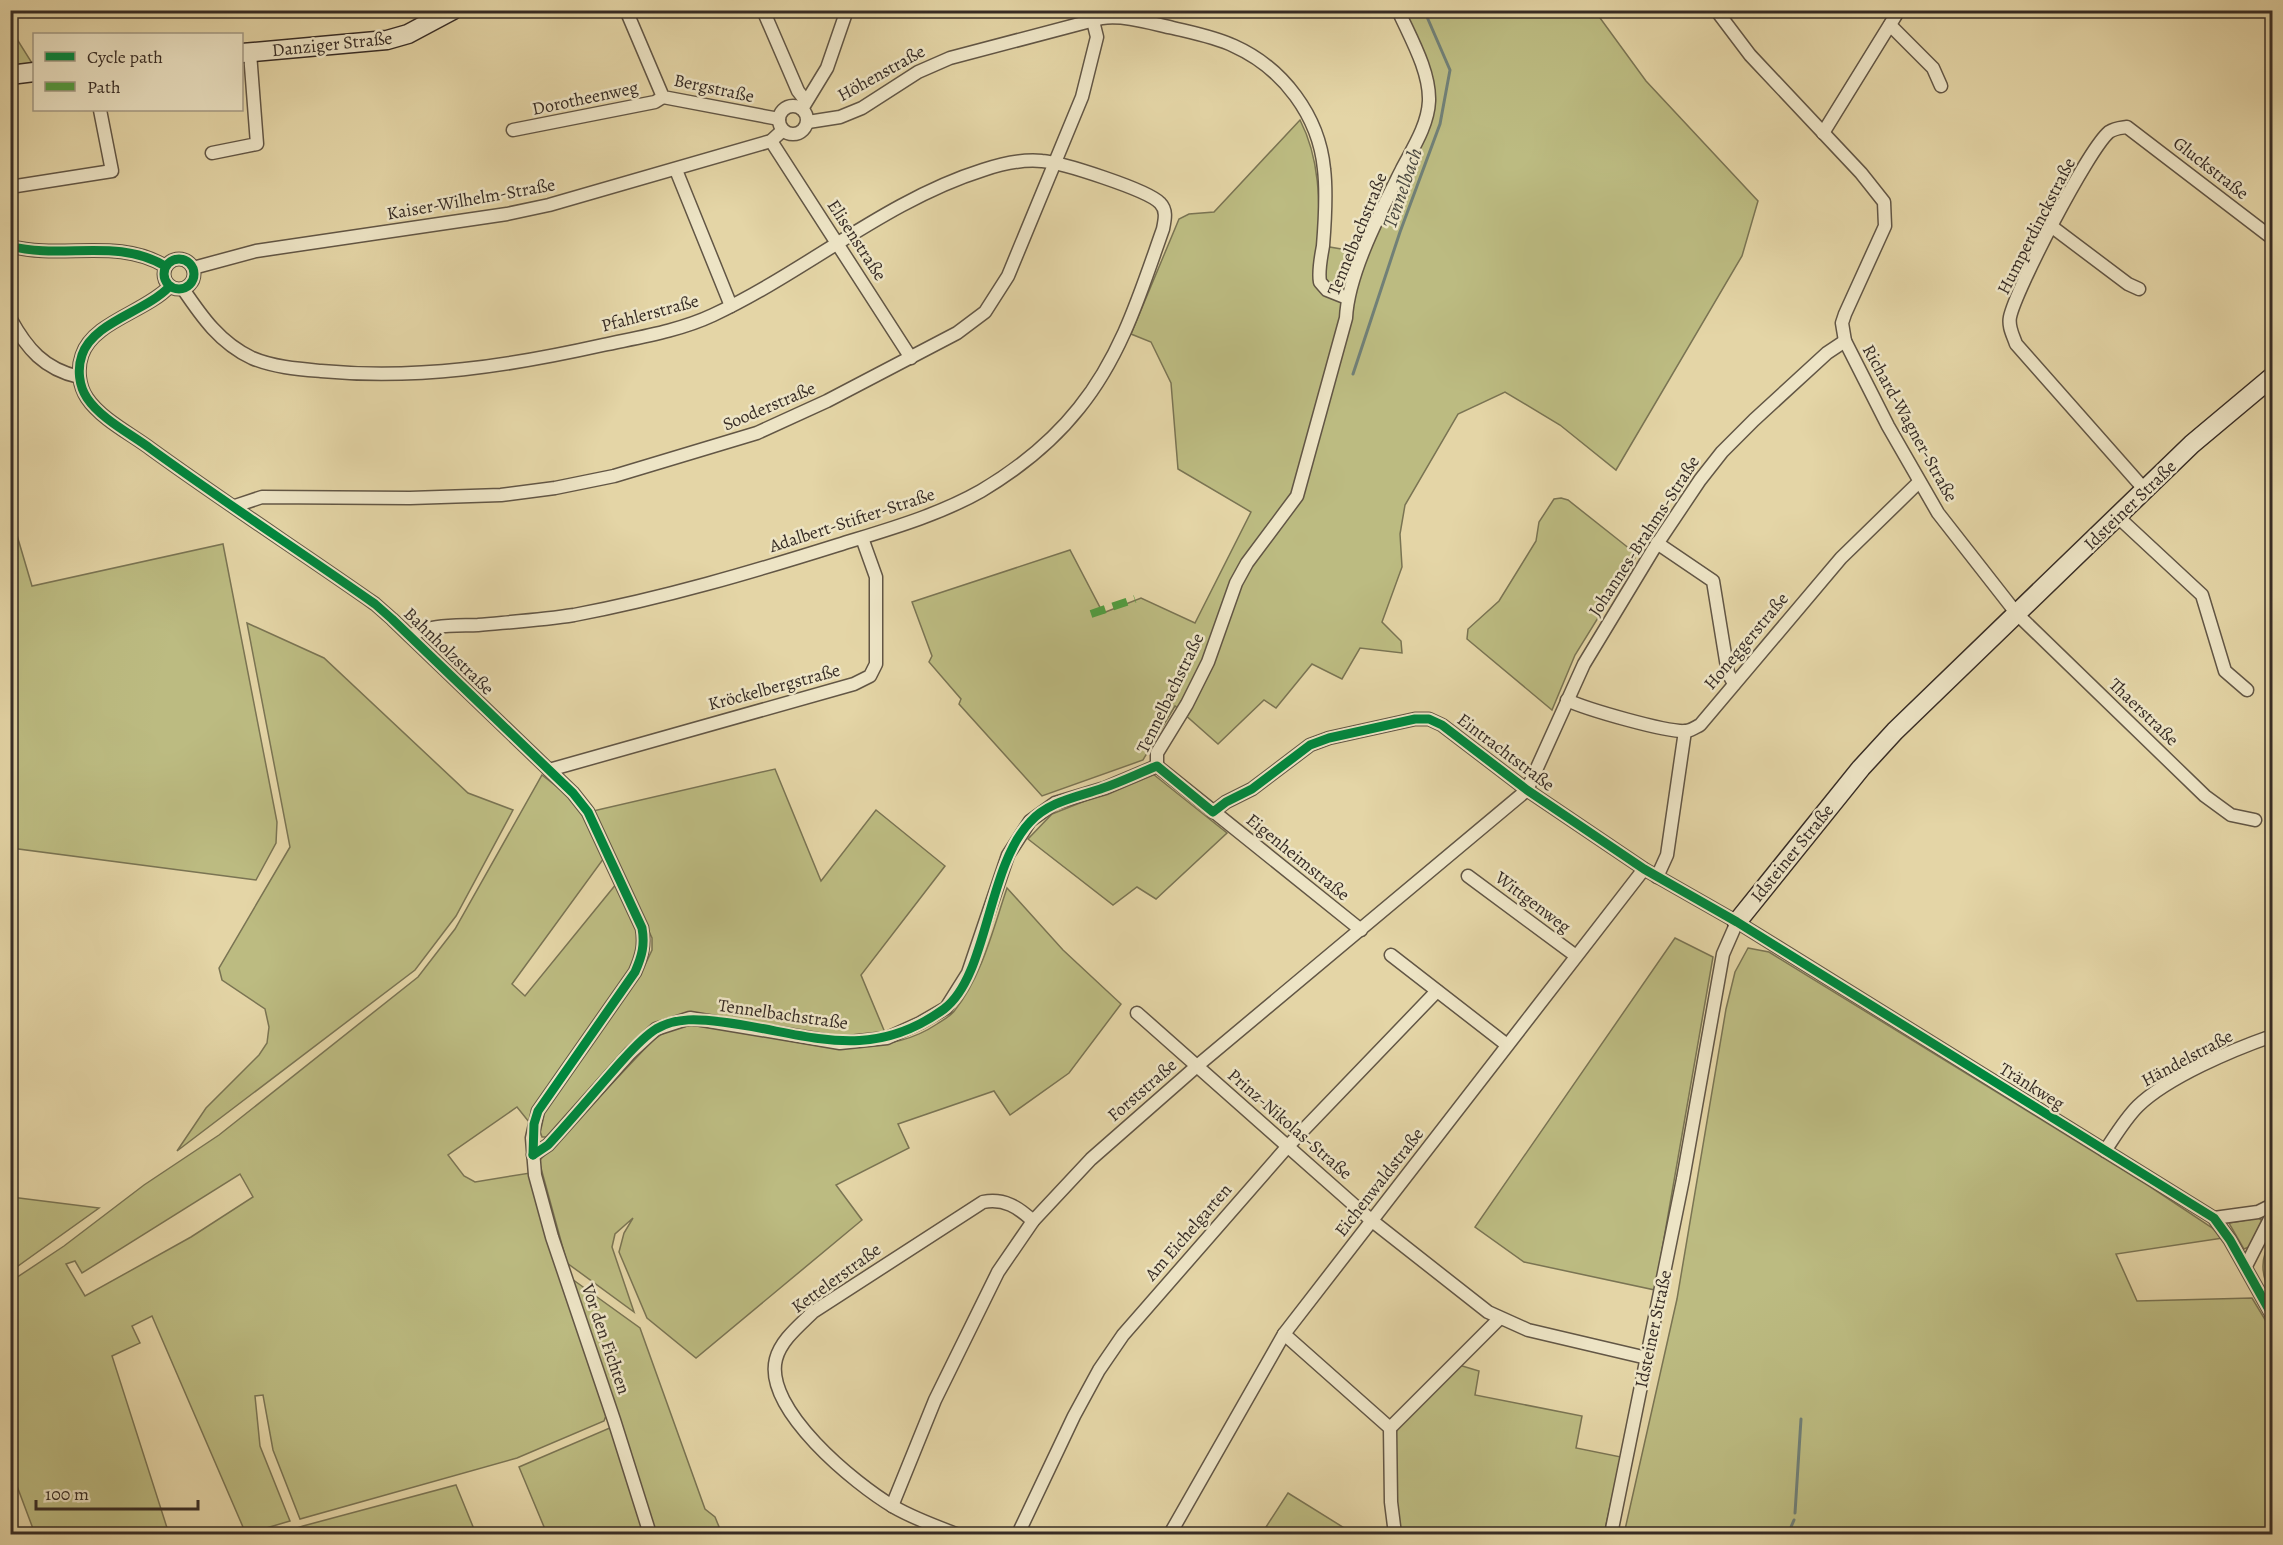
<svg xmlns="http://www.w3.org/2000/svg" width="2283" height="1545" font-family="Alegreya,serif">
<rect width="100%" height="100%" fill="#e4d5a6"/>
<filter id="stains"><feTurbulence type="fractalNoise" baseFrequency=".00333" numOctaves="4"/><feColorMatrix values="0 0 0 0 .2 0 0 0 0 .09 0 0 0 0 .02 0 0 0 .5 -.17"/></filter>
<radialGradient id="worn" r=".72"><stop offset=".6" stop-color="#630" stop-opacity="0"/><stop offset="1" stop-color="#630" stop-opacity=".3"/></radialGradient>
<g fill="#bcbb81" stroke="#7a7453" stroke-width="1.5" fill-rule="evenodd">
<path d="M1398,11H1595L1646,81L1758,201L1742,256L1616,470L1560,425L1505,392L1458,414L1405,505L1400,534L1402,567L1382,622L1401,641L1402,653L1360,648L1342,679L1312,664L1276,708L1264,700L1218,744L1175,706L1143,760L1042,796L959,704L961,699L929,662L932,656L912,602L1070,550L1103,613L1141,598L1195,623L1251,512L1178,469L1171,383L1151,342L1131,334L1179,219L1189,214L1214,212L1300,120C1320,159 1320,202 1318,245L1365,253L1429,102Z"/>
<polygon points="10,28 32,63 11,71 10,71"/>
<polygon points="1561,498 1568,500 1635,553 1635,558 1575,655 1552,710 1467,639 1468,629 1499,601 1536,541 1539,522 1554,499"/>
<polygon points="11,527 16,532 32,586 223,544 277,822 276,843 256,880 11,848"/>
<polygon points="247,623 324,658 468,793 513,810 456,916 415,970 177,1151 206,1108 259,1055 267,1043 269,1027 265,1009 222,980 219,968 290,847"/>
<polygon points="775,769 821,881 876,810 945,866 861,975 886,1035 840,1039 688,1016 654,1026 551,1137 542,1137 538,1125 544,1108 642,971 652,950 652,938 593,811"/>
<polygon points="1153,774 1227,833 1156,899 1137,887 1113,905 1028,839 1052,814"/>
<path d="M542,775L575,801L604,858L512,984L525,996L617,883L642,940L640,954L529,1122L517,1107L448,1155L464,1176L475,1182L530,1173L607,1413L604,1421L517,1458L300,1519L273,1450L263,1395L255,1396L260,1446L290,1521L246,1534L152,1316L132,1326L140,1343L112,1356L169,1534H35L11,1470L10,1282L64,1246L144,1185L219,1135L418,977L455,929ZM240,1174L253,1197L191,1237L85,1296L66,1264L75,1261L82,1273Z"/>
<path d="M1007,888L1063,950L1121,1004L1069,1073L1010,1115L994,1091L898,1124L909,1148L836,1185L862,1220L696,1358L647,1318L619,1252L624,1233L633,1218L615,1234L612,1247L634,1312L567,1263L539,1161L653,1040C679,1020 701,1026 731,1030C796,1040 878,1064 937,1024C943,1020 951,1016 955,1010C982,976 993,929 1007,888Z"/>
<polygon points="1675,938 1713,957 1655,1290 1524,1262 1475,1227"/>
<polygon points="1748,948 1769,952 2149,1186 2211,1227 2223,1238 2116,1254 2137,1301 2252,1298 2272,1331 2272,1534 1624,1534 1677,1299 1726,1009 1735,972"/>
<polygon points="11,1197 99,1208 11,1271"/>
<polygon points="2259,1218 2262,1221 2249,1247 2244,1249 2229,1223"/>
<path d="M2272,1237V1298C2261,1275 2259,1260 2272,1237Z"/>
<polygon points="572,1279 640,1328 705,1509 715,1517 722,1534 650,1534"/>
<polygon points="1459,1365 1479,1371 1475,1395 1582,1416 1576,1448 1621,1457 1604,1534 1399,1534 1394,1499 1395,1428"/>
<polygon points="612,1427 646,1534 547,1534 519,1467"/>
<polygon points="456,1485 476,1534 279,1534 303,1526"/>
<polygon points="1288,1493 1354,1534 1278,1534 1266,1527"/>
</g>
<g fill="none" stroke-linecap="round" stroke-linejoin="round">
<g stroke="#718077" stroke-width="3">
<polyline points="1353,374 1400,232 1440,124 1450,70 1424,10"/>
<polyline points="1795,1513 1801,1419"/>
<polyline points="1788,1534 1794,1520"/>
</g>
<defs>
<g id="street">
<polyline points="626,10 663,97 779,119"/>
<polyline points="763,10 798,91 805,100"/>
<polyline points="1716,10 1750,55 1861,173 1884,202 1885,226 1845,314 1842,323 1845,341 1888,426 1938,513 2017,614 2205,796 2231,815 2255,820"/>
<polyline points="1890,25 1933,68 1941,86"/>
<circle cx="793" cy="120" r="14"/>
<polyline points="802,109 827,68 847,10"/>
<path d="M808,122L840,117L862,108L918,72L950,58L1102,18C1125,15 1150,23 1173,28C1194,33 1215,37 1234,46C1283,68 1319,116 1324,169C1327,194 1325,221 1323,246C1321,257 1318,271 1320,282L1327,290L1347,298"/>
<polyline points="513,130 655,102 663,97"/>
<polyline points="1823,133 1899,10"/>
<polyline points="771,141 911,358"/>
<polyline points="212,153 257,144 250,53"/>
<polyline points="676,170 731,306"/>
<polyline points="10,187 112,171 100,110"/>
<polyline points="2051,226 2128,284 2139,289"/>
<path d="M10,246C62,260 117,237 165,266"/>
<circle cx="179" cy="274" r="15"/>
<polyline points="193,268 256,251 507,214 549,205 771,141 783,130"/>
<path d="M169,287C145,312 93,322 82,355C77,369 79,386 87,398C101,419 131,434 151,449C224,502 301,552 375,604L392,619L573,793L588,812L642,928C645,945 642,956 635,972L538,1111L532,1138L535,1175L552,1237L614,1420L650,1534"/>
<path d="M183,289C202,317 220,343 252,358C273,367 298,369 321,371C418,380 509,366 603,345C640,337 679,331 713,315C805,272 887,200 983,170C1001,164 1023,159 1042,161C1061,162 1148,190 1160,203C1167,210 1165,219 1163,229C1141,291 1122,355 1079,408C1052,442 1018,469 981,491C937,516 886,530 838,545C752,572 664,598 574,615C542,620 510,622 478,625C456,626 429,624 410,636"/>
<path d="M10,318C27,349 44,369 79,377"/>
<path d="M2145,490L2016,344C2013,335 2008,327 2010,317C2016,289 2088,150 2109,132C2115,128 2120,128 2127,127L2272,238"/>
<polyline points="235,506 262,497 410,498 501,495 555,488 614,476 757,433 827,401 957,333 985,312 1008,276 1082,97 1097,37 1093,21"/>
<polyline points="2118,517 2202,595 2225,671 2247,690"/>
<polyline points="1657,543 1713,581 1728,673 1734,684"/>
<path d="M1567,700C1586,709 1668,733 1687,731C1692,730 1696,727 1700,725L1841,558L1919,482"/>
<path d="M1157,766V753L1187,704L1208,662L1236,583L1247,563L1297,496L1346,318C1348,273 1381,211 1402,169C1413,148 1428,125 1429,101C1430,71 1410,37 1398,10"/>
<polyline points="1157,766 1361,930"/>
<polyline points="549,770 854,684 870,676 876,664 876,577 862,538"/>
<polyline points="1213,812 1226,802 1252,789 1310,745 1329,738 1415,719 1429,719 1442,725 1527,790 1644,869 1737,922 2214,1218 2230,1240 2272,1315"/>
<polyline points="1468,876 1576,956"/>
<polyline points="1657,877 1667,855 1685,731"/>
<polyline points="1391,955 1507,1045"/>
<polyline points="1137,1013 1371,1220 1488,1312 1528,1330 1647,1358"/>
<path d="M2105,1151C2115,1136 2125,1119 2138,1106C2168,1077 2232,1050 2272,1036"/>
<polyline points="533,1155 548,1145 630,1053 656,1029 690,1018 840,1043 887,1038 920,1023 946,1008 968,973 1008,855 1030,821 1055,803 1105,788 1157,766"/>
<polyline points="2214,1218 2258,1212 2272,1205"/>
<polyline points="2246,1266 2272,1215"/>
<polyline points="1284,1334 1390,1428 1391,1502 1395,1534"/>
<polyline points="1390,1428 1499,1319"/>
<polyline points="892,1506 935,1400 998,1272 1033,1221 1091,1159 1197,1066 1527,790 1584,664 1653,550 1700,480 1722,452 1754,420 1827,353 1845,341"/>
<path d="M956,1534C935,1526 913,1518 894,1507C855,1484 763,1409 776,1359C781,1340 799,1326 813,1312L983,1202C1004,1198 1018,1207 1033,1221"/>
<polyline points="1018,1534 1074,1416 1099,1370 1123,1335 1288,1146 1437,991"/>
<polyline points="1170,1534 1284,1334 1644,869"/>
<polyline points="1611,1534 1683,1179 1723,954 1737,922"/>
</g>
<g id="secondary">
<polyline points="242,53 387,40 408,34 453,10"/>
<polyline points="10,75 34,72"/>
<polyline points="1737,922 1861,768 1895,731 2192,444 2272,377"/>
</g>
</defs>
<use href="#street" stroke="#625645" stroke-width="15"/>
<use href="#secondary" stroke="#372c25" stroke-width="21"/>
<use href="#street" stroke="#ede4c5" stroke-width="12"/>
<use href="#secondary" stroke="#ede4c5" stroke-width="18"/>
<polyline stroke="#519d40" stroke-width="8" stroke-dasharray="15 8" stroke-linecap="butt" points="1091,614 1135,599"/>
<defs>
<g id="cycleway">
<path d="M10,246C62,260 117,237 165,266"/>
<circle cx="179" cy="274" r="15"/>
<path d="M169,287C145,312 93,322 82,355C77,369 79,386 87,398C101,419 131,434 151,449C224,502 301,552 375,604L392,619L573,793L588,812L642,928C645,945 642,956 635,972L538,1111L534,1124L533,1155"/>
<path d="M533,1155L548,1145C573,1118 596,1090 620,1063C630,1052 643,1037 656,1029C677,1017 699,1019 722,1022C805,1032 867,1065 944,1009C988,976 987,867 1030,822C1049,801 1078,797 1103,788C1121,782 1139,773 1157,766L1213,812L1226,802L1252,789L1310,745L1329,738L1415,719H1429L1442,725L1527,790L1644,869L1737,922L2214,1218L2230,1240L2272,1315"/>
</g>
</defs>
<use href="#cycleway" stroke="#ede4c5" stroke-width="13"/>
<use href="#cycleway" stroke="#00873e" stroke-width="9"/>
</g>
<g text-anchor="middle" stroke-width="5" stroke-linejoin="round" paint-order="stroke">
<g font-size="18" fill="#372c25" stroke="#ede4c5">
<text transform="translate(332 44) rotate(-6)" y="6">Danziger Straße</text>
<text transform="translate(881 73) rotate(-29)" y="6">Höhenstraße</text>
<text transform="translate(714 88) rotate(12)" y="6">Bergstraße</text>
<text transform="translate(585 98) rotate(-12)" y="6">Dorotheenweg</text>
<text transform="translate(2211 168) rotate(38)" y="6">Gluckstraße</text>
<text transform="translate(471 199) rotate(-10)" y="6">Kaiser-Wilhelm-Straße</text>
<text transform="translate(2036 226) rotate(-63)" y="6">Humperdinckstraße</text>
<text transform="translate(1357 234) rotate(-68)" y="6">Tennelbachstraße</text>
<text transform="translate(857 240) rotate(57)" y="6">Elisenstraße</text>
<text transform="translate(650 313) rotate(-15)" y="6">Pfahlerstraße</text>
<text transform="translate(769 406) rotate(-23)" y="6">Sooderstraße</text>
<text transform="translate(1910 423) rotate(61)" y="6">Richard-Wagner-Straße</text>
<text transform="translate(2130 505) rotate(-44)" y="6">Idsteiner Straße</text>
<text transform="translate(852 520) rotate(-18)" y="6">Adalbert-Stifter-Straße</text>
<text transform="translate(1644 536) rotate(-57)" y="6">Johannes-Brahms-Straße</text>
<text transform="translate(1746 641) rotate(-50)" y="6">Honeggerstraße</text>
<text transform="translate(449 651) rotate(44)" y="6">Bahnholzstraße</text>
<text transform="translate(774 687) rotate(-15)" y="6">Kröckelbergstraße</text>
<text transform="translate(1170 693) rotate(-64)" y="6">Tennelbachstraße</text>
<text transform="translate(2144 712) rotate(44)" y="6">Thaerstraße</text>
<text transform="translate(1506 752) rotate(37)" y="6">Eintrachtstraße</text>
<text transform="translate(1792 853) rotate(-51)" y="6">Idsteiner Straße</text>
<text transform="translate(1298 857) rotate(39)" y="6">Eigenheimstraße</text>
<text transform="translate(1533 902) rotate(37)" y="6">Wittgenweg</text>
<text transform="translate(783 1014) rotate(8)" y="6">Tennelbachstraße</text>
<text transform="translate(2187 1058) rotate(-28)" y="6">Händelstraße</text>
<text transform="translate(2032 1086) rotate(32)" y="6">Tränkweg</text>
<text transform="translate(1142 1090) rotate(-41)" y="6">Forststraße</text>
<text transform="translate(1290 1124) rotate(41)" y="6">Prinz-Nikolas-Straße</text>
<text transform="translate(1379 1182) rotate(-52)" y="6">Eichenwaldstraße</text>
<text transform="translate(1188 1232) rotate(-49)" y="6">Am Eichelgarten</text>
<text transform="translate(836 1278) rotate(-36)" y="6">Kettelerstraße</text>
<text transform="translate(1653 1329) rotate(-78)" y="6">Idsteiner Straße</text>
<text transform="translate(606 1339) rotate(71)" y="6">Vor den Fichten</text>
</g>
<g font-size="20" font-style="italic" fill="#4a4840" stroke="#ede4c5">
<text transform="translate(1402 188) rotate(-71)" y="7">Tennelbach</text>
</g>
</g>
<rect width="2283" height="1545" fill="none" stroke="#e4d5a6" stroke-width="36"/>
<rect x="12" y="12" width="2259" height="1521" fill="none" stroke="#372c25" stroke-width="3"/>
<rect x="18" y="18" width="2247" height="1509" fill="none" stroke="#372c25" stroke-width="1.5"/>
<rect x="33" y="33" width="210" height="78" fill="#ede4c5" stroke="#a49a85" stroke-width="1.5"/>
<rect x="45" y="52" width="30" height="9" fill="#00873e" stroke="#a49a85" stroke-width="1.5"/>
<text x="87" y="63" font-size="18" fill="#372c25">Cycle path</text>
<rect x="45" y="82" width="30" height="9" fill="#519d40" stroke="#a49a85" stroke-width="1.5"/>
<text x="87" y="93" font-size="18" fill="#372c25">Path</text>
<path d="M36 1500v9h162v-9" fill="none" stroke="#372c25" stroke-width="3"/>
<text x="45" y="1500" font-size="18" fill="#372c25" stroke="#ede4c5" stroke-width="4.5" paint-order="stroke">100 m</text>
<rect width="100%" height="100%" filter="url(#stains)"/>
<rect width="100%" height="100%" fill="url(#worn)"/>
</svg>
